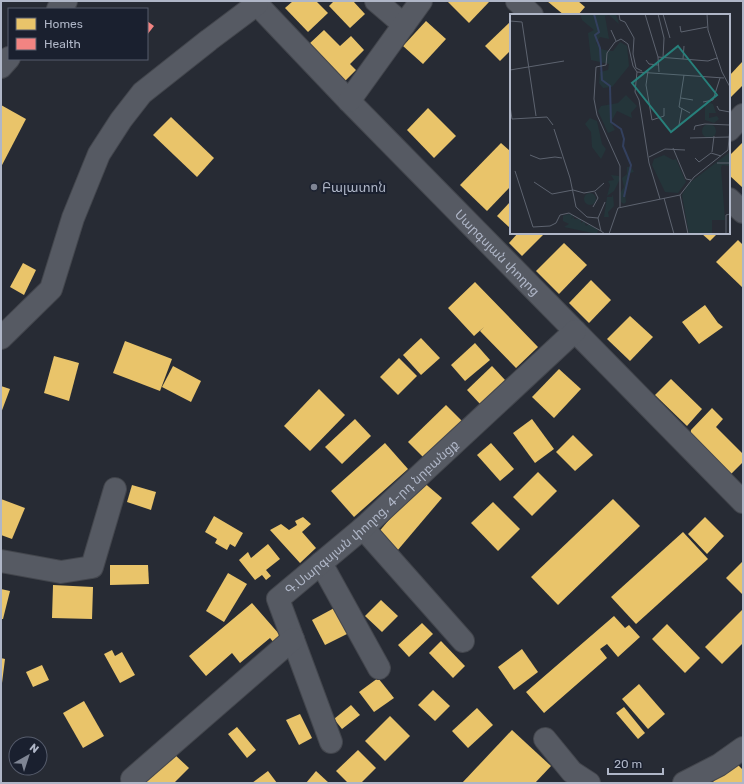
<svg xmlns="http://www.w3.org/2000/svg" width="744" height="784" font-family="Rubik,'Noto Sans Armenian',sans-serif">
<rect width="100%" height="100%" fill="#272b34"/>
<g fill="#e9c46a">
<polygon points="293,1 316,1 328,13 308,32 285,8"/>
<polygon points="334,1 353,1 365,14 350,28 329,6"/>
<polygon points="447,1 490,1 469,23"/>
<polygon points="547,1 578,1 585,7 578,15 564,15"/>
<polygon points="426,21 446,39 423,64 403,46"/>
<polygon points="511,21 511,50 500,61 485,46"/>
<polygon points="324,30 340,46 351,36 364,50 350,64 356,70 345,81 309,44"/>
<polygon points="743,61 743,85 731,97 729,95 729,76"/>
<polygon points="1,105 26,119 1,167"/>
<polygon points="428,108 456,136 434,158 407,130"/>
<polygon points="171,117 214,158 197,177 153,135"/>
<polygon points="743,142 743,188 729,175 729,156"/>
<polygon points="501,143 511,152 511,186 487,211 460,185"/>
<polygon points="511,201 511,226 510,228 497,216"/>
<polygon points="518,233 542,233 544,234 522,256 509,243"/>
<polygon points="701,233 718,233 710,241"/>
<polygon points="738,240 743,245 743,288 716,262"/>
<polygon points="564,243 587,265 559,294 536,271"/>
<polygon points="23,263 36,270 24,295 10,287"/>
<polygon points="591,280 611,300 589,323 569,303"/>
<polygon points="475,282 538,347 516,368 480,331 484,327 474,336 448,308"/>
<polygon points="705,305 718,323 723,327 699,344 682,322"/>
<polygon points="630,316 653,337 630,361 607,339"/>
<polygon points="421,338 440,358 421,375 403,355"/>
<polygon points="125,341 172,359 160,391 113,373"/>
<polygon points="475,343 490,360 465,381 451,365"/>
<polygon points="54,356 79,363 69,401 44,393"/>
<polygon points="399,358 417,376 398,395 380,377"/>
<polygon points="173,366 201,381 191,402 162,387"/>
<polygon points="492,366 506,381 481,405 467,390"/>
<polygon points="559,369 581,389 554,418 532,397"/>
<polygon points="671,379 702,409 687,426 655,395"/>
<polygon points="1,386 10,389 1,413"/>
<polygon points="319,389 345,415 310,451 284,426"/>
<polygon points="446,405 466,425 424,458 408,442"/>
<polygon points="712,408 723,419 716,427 743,454 743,462 729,476 690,438 691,430"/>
<polygon points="355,419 371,436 342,464 325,447"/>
<polygon points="532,419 554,449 535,463 513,433"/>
<polygon points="573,435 593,455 575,471 556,452"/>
<polygon points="385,443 408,469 354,517 331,491"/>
<polygon points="491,443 514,469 500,481 477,455"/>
<polygon points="538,472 557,491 532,516 513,497"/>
<polygon points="422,481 442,498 397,551 377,534"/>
<polygon points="132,485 156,492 151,510 127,502"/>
<polygon points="1,499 25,508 12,539 1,535"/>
<polygon points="613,499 640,526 558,605 531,577"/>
<polygon points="493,502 520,529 498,551 471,523"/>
<polygon points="214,516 243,533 235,547 230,544 227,550 215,543 217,539 205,532"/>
<polygon points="303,517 311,524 302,532 316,548 300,563 270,530 281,524 289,530 297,525 295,521"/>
<polygon points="705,517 724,536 707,554 688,534"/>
<polygon points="683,532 708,559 636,624 611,597"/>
<polygon points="268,544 280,559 266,570 271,576 266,580 262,575 255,580 239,560 248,552 251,558"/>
<polygon points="743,561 743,595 726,578"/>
<polygon points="110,565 148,565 149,584 110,585"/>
<polygon points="228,573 247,584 224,622 206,611"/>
<polygon points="53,585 93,587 92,619 52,618"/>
<polygon points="1,589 10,591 3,619 1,619"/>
<polygon points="381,600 398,616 382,632 365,616"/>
<polygon points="252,603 286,642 279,649 270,638 240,663 232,653 206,676 189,656"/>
<polygon points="338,606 351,632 325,645 312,620"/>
<polygon points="743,609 743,643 722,664 705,647"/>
<polygon points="614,616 625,628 629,625 640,637 618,657 607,644 600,649 607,658 544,713 526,692"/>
<polygon points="422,623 433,634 409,657 398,645"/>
<polygon points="667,624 700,658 685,673 652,639"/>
<polygon points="441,641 465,666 453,678 429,653"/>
<polygon points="522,649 538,672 514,690 498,667"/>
<polygon points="112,650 115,656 122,652 135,675 120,683 104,654"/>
<polygon points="1,658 5,659 2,683 1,683"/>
<polygon points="42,665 49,680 33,687 26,672"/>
<polygon points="378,678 394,698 374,712 359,692"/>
<polygon points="639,684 665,714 648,729 622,699"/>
<polygon points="433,690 450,706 435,721 418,705"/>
<polygon points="84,701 104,736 83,748 63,713"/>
<polygon points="351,705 360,715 342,729 334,719"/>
<polygon points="624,707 645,733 638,739 616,713"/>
<polygon points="477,708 493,725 468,748 452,731"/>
<polygon points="300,714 312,738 299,745 286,720"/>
<polygon points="390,716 410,736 385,761 365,741"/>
<polygon points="237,727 256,750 247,758 228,734"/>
<polygon points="512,730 551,766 535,783 462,783"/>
<polygon points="358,750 376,768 361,783 348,783 336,771"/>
<polygon points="173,753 189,768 174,783 144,783"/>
<polygon points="733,760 743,770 743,783 712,783"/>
<polygon points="268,771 277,783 252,783"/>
<polygon points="316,771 329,783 306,783"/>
</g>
<polygon fill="#f28482" points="147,21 154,26 147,35"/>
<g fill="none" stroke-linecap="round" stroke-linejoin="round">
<defs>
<g id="minor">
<path id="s1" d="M254,1L349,101L743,502"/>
<polyline points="376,1 404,25"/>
<polyline points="517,1 532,15"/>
<polyline points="58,9 66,1"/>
<polyline points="1,67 9,58"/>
<polyline points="349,101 421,1"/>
<polyline points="729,130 743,115"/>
<polyline points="729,199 743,212"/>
<polyline points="1,338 51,289 73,218 99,154 121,120 142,93 209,40 257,4"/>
<polyline points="363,528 463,641"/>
<polyline points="1,561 61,572 92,567 115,489"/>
<polyline points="321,563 379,668"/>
<polyline points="545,739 572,772 589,783"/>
<path id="s2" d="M331,742L278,599L363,528L575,331"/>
<polyline points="132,779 293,639"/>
<polyline points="684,783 719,765 743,748"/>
</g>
</defs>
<use href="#minor" stroke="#43464d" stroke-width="24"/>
<use href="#minor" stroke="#565a63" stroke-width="22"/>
</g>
<circle fill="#7f8594" stroke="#1a202f" stroke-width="1.5" cx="314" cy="187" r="4"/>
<g text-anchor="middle" stroke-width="4" stroke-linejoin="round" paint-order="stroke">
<g font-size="13" fill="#afb6c7" stroke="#1a202f" text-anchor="start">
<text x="322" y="192">Բալատոն</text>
</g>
<g font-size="13" fill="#afb6c7" stroke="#1a202f">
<text dy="5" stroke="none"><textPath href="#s1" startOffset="350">Սարգսյան փողոց</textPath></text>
<text dy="5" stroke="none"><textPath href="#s2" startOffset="277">Գ.Սարգսյան փողոց, 4-րդ նրբանցք</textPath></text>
</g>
</g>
<g transform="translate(510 14)">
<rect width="220" height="220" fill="#272b34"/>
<path d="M70,0H106L109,10L99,1L95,2L99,25L90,23L86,29L91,35L99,37H103L110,28L117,32L119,52L102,73L93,74L89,69L90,58L98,56L99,50L81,46L78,19L84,16L72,6ZM116,81L127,92L121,99L122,104L107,97L101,108L105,116L98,119L88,97L91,92L108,89ZM200,89L203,90L206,99H199V104L207,102L209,105L204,109L195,106V91ZM80,104L87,107L92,130L96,135L91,145L82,133L81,118L75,110ZM192 117a7 7 0 1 1 14 0a7 7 0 1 1-14 0ZM220,138V152L212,151L211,154L215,206H202V220H179L172,181L178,170ZM154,141L163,146L166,145L176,168L168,179L155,178L142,151L144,145ZM117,153H121L124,158L120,159L118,164L115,179L116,188L114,190L111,188L110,179L114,173L112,164L117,160ZM101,161L109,162L110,165L104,177L97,182L100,171L98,167L104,166ZM74 185a6 6 0 1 1 12 0a6 6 0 1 1-12 0ZM103,180L104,192L98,198L99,203H94L97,183H102ZM58,200L63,201L61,205L64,202V205H71V209L74,207L76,212L79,210L88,216L87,220L54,213L59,210L53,207V202Z" fill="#24353a"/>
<path fill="none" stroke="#33405e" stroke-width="2" d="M84,0L89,18L85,21L90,34L92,66L100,72L101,108L111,115L114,125L113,132L121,151L114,183"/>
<path fill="none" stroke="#5d636f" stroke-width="1" d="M109,0L110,6L115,8L124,24L123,40L126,54L132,57M135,0L148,43L149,58M148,0L154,24L153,44M153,0L160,24M197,0L198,16L212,58L220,73M0,7L12,8L26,102M170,12L171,18L197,13M101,16L106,27M148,43L198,47L207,44M173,45L174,32M136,46L139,50L148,51M0,56L54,47M138,57L136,71L142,106L154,102V94M127,58L125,78L129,86L139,149L150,185M174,61L169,93L180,99M171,84L183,86M193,88L203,86L210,64M0,92L2,105L37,103L43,111M207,92L209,96L220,98M169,111L172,94M44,115L60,164L66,193L77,203L88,204L91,217L95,220M184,116L185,112L195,110L220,111M180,124L219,123M163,134L176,165L181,166M218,136L220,113M202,138L204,122M20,141L30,145L45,143L52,144M139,143L155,135L175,136M185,144L189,148L201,139L211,142M207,149H220M5,157L23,213L40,212L46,209L50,201L59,199L91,217M24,168L42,180L63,176L74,179L85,177L94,169M170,181L178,220M154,184L164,220M83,193L88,184L85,178M110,193V152L87,101L84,85L86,53L96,51L97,39L105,28L111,25L118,30L123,52L127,58L214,64M88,204L95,188M99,220L108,194L170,181L184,163L218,136M216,220V201L220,200"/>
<path fill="#27807b" fill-opacity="0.15" stroke="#27807b" stroke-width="2" d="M168,32L207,81L161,118L122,69Z"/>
<rect width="220" height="220" fill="none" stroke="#afb6c7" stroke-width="2"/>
</g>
<rect width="744" height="784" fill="none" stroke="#afb6c7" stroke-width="4"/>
<rect x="8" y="8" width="140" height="52" fill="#1a202f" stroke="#565c6c"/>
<rect x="16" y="18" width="20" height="12" fill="#e9c46a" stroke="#565c6c"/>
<text x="44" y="28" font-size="12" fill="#afb6c7">Homes</text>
<rect x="16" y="38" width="20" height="12" fill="#f28482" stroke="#565c6c"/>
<text x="44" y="48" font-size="12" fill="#afb6c7">Health</text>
<g transform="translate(28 756) rotate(39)"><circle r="19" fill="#1a202f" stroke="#565c6c"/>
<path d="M0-3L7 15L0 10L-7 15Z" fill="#7f8594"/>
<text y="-6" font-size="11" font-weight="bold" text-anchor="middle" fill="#afb6c7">N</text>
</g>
<path d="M608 768v6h55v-6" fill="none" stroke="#afb6c7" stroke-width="2"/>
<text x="614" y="768" font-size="12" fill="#afb6c7" stroke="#1a202f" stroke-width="3" paint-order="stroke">20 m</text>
</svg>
